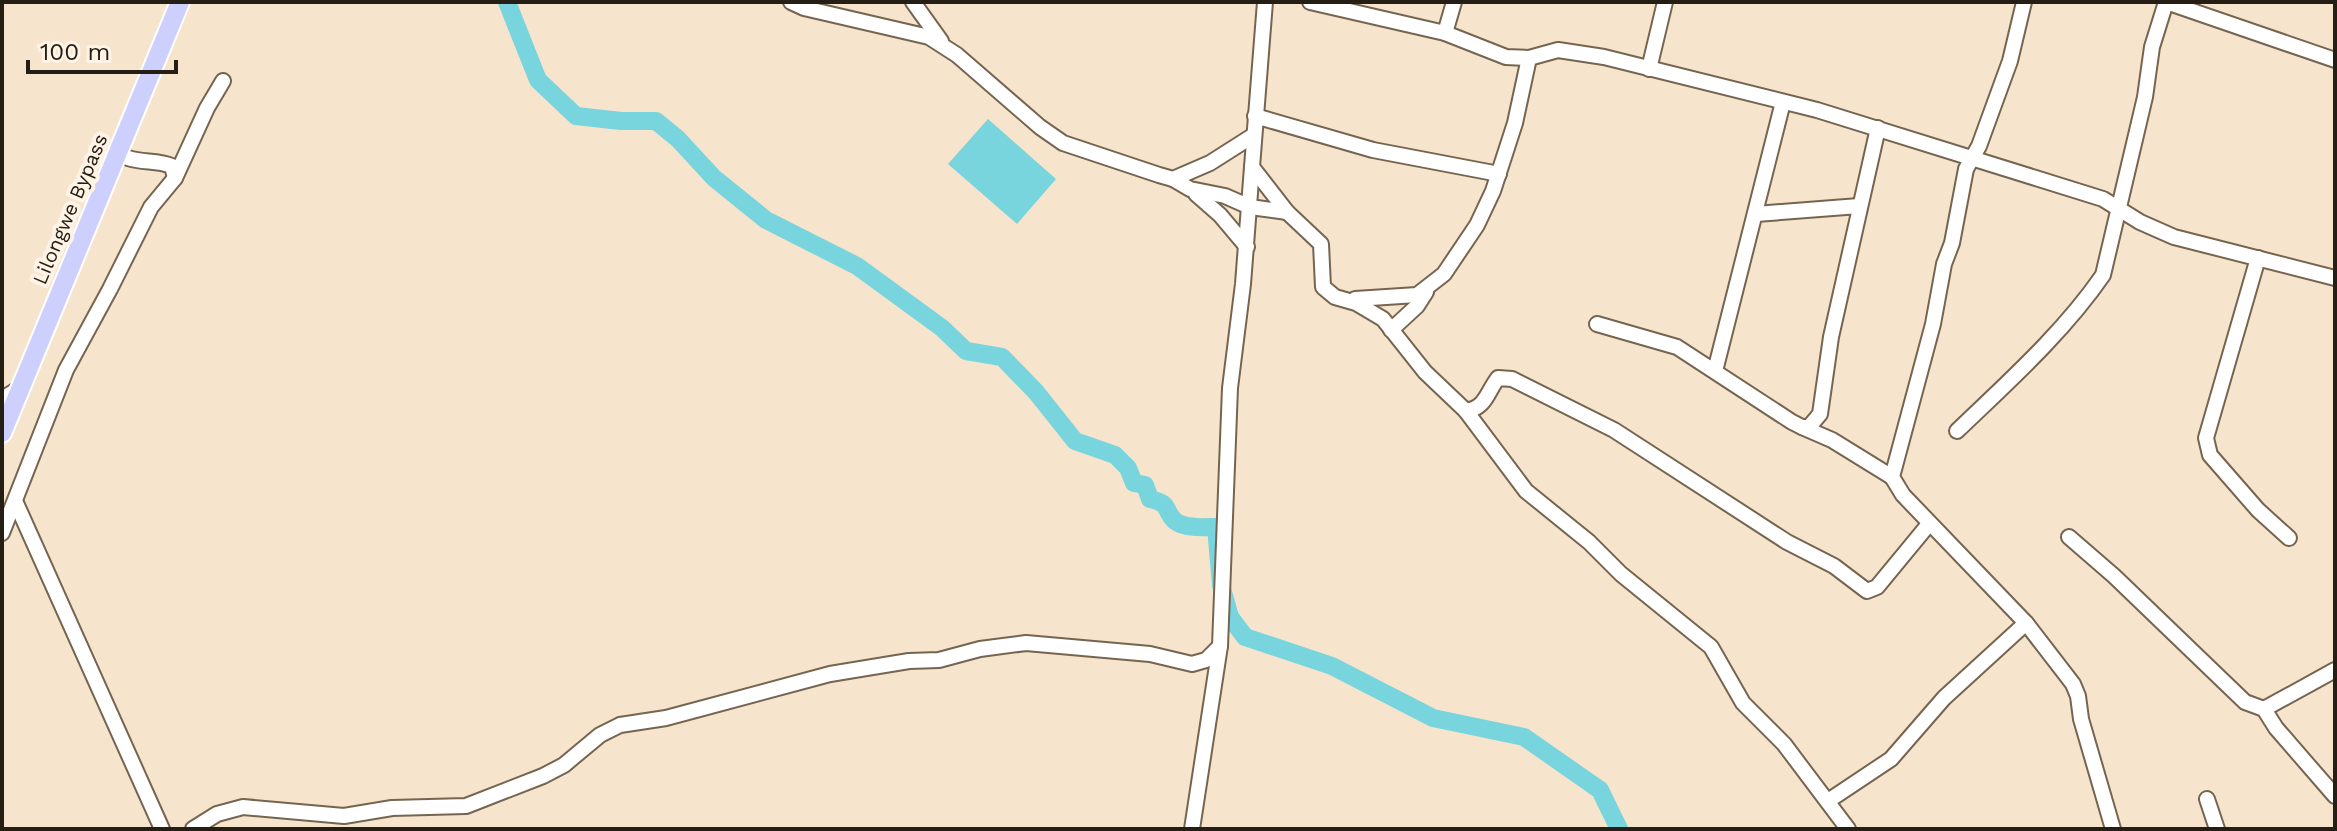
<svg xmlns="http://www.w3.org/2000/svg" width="2337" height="831" font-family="'Work Sans',sans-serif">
<rect width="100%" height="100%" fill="#f6e4cd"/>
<polygon fill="#78d4dd" points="988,119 1056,179 1017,224 948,164"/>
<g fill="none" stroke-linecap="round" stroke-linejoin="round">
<path stroke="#78d4dd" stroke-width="18" d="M507,2L538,80L576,116L621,121H656L678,139L714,178L766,220L857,266L942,328L966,351L1002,357L1036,392L1075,441L1115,455L1128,468L1134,483L1145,485L1150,499C1172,504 1163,510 1175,521C1185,529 1204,527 1216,527L1221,585L1230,617L1245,637L1332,666L1433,718L1524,737L1600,790L1619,829"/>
<defs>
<g id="minor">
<polyline points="791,2 804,8 929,37 957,55 1040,127 1063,143 1159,175 1173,179 1210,163 1254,135"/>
<polyline points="913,2 941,41"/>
<polyline points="1265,2 1252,167 1287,212 1321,244 1323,287 1335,297 1356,303 1383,319 1425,372 1466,411 1526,491 1589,542 1621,574 1711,647 1743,703 1784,744 1848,829"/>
<polyline points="1310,2 1445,33 1506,57 1529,58 1558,50 1604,57 1817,110 2103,199 2140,222 2174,237 2335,278"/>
<polyline points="2024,2 2010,61 1979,146 1966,169 1952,243 1944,264 1933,324 1892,477 1903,495 2026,623 2073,684 2078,696 2081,719 2113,829"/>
<polyline points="1445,33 1454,2"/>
<polyline points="1649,69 1665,2"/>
<polyline points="1255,116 1373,150 1499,174"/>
<path d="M128,158C143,163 157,160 172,166L175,178"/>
<polyline points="1173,179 1190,189 1225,196 1250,207 1287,212"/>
<polyline points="1196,194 1220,215 1247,247"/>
<polyline points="1756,214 1859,206"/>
<polyline points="2258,258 2206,438 2210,455 2258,510 2289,538"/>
<polyline points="1355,299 1417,295 1444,274 1477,225 1493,191 1515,123 1529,58"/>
<polyline points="1597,324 1677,347 1792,422 1802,427 1809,427 1820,414 1831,337 1878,128"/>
<polyline points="1391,330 1417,306 1426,292"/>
<polyline points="1715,371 1783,102"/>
<polyline points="2,399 20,388"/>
<path d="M1466,411C1486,408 1487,392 1498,378L1512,379L1614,430L1787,542L1834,566L1867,591L1877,587L1929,524"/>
<polyline points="1802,427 1832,440 1892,477"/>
<path d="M1957,431C2008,382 2063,333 2103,275L2145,97L2152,47L2166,2L2335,60"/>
<polyline points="16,503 162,829"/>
<polyline points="2,533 66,370 110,289 151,207 175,178 207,108 223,81"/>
<polyline points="2069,537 2114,576 2245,702 2264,709 2276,728 2335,796"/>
<polyline points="2264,709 2335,670"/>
<polyline points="2207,799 2217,829"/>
<polyline points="1828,801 1891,759 1944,698 2026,623"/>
<polyline points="193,829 217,814 243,807 344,816 392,808 466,806 543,776 564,765 600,735 620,725 666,718 830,674 909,661 939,660 980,649 1026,643 1150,654 1192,664 1206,660 1220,646"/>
<polyline points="1192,829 1220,646 1230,388 1243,284 1252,167"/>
</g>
<polyline id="major" points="2,433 180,2"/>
</defs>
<use href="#minor" stroke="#756550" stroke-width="18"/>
<use href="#major" stroke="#fff" stroke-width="22"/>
<use href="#minor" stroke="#fff" stroke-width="14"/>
<use href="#major" stroke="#cdd0fd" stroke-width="18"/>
</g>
<g text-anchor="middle" stroke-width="8" stroke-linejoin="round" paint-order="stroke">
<g font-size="20" fill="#241e15" stroke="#fef3e5">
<text transform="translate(70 209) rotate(-67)" y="7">Lilongwe Bypass</text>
</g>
</g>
<rect width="2337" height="831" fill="none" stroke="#241e15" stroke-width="8"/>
<path d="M28 60v12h148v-12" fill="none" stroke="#241e15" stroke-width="4"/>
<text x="40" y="60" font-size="24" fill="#241e15" stroke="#fef3e5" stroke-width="6" paint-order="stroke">100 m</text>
</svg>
